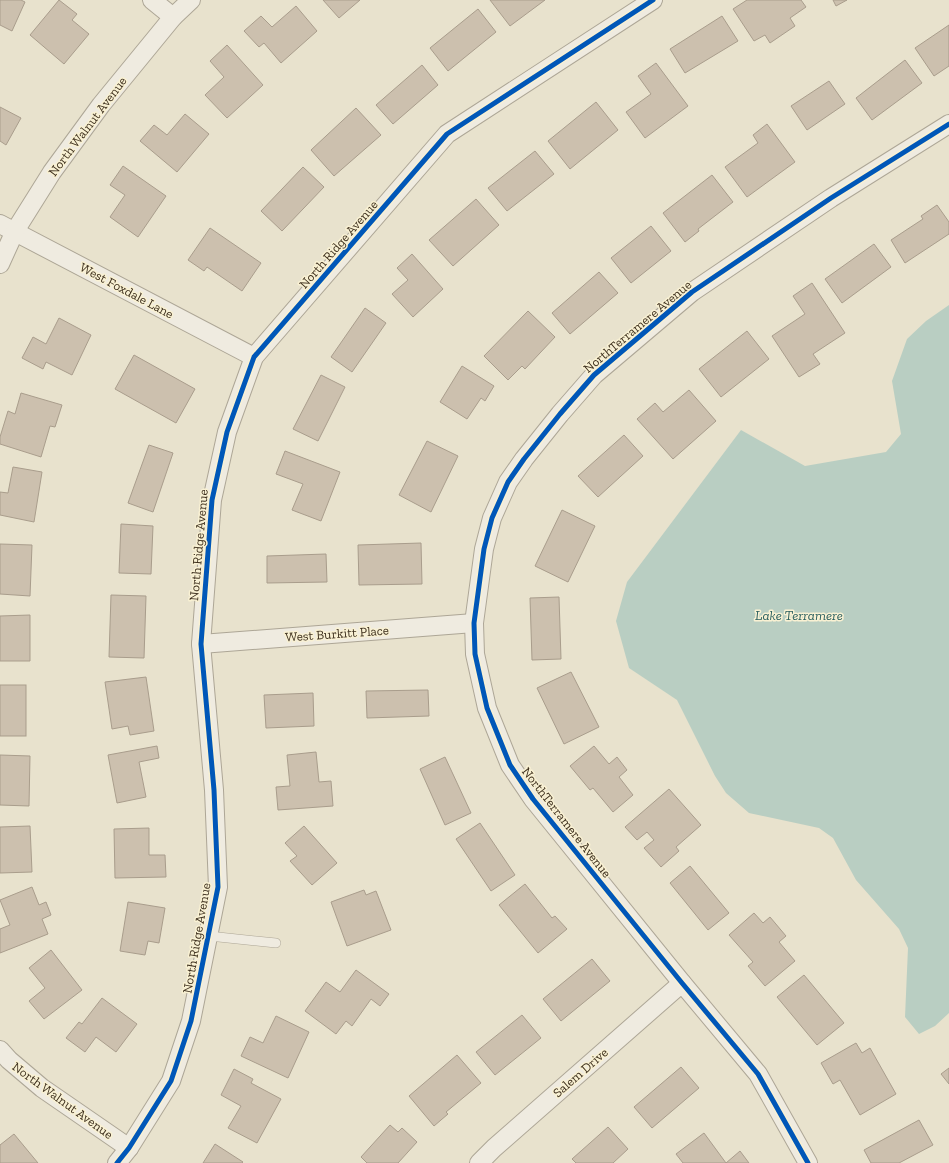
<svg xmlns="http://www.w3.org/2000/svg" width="949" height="1163" font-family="'Zilla Slab',serif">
<rect width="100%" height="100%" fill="#e8e2cd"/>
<polygon fill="#b9cec2" points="949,305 949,1013 935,1026 919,1034 905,1017 908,948 899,929 856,880 833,838 819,828 749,813 726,793 715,776 677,700 629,668 616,621 627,582 741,430 805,466 886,452 901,434 892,381 907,339 926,321"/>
<g fill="#ccc0ae" stroke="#a99d8c">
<polygon points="0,0 21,0 25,2 12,31 0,25"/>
<polygon points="59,0 77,14 72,20 89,34 64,64 30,35"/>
<polygon points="323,0 360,0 339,18"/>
<polygon points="490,0 545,0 510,26"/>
<polygon points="747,0 801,0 806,7 790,18 795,26 770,43 765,35 754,41 733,9"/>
<polygon points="833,0 847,0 836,6"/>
<polygon points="296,6 317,31 281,63 264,43 259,47 244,31 261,16 272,27"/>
<polygon points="478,9 496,32 448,71 430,48"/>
<polygon points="722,16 738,41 685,73 670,49"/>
<polygon points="949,25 949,66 934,76 915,48"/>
<polygon points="227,45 263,85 227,118 205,95 224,77 210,61"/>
<polygon points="905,60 922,83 872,120 856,98"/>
<polygon points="656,63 688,106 645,138 626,112 651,94 638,76"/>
<polygon points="422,65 438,85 393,124 376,105"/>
<polygon points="829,81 845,104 807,130 791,106"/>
<polygon points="596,102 618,130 570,169 548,141"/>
<polygon points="0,107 21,118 6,145 0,141"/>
<polygon points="356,108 381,135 334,176 311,150"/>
<polygon points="185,114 209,134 177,172 140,141 154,125 167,135"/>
<polygon points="767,124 795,162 747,197 725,167 758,143 753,135"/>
<polygon points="535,151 554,174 507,211 488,188"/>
<polygon points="123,166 166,196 138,237 110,217 125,195 110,185"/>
<polygon points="303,167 324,187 282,231 261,211"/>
<polygon points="712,175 733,202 698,229 699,231 685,242 663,213"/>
<polygon points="476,199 499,225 453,266 429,240"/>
<polygon points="937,205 949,222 949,234 905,263 891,240 923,219 921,216"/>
<polygon points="651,226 671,251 631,283 611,258"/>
<polygon points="210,228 261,263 242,291 207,267 204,271 188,260"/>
<polygon points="874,244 891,267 842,303 825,279"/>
<polygon points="412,254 443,289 413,317 392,294 408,280 397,268"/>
<polygon points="599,272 618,293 570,334 552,313"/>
<polygon points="812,283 845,333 813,354 820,364 799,377 772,336 805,314 793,296"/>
<polygon points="365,308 386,323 352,372 331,357"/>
<polygon points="528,311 555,337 525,369 522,366 508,380 484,356"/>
<polygon points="59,318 91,335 72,375 46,362 43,369 22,358 33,337 46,344"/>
<polygon points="747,331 769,359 721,397 699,369"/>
<polygon points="134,355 195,389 176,423 115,389"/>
<polygon points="462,366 494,386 485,401 481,398 467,419 440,402"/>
<polygon points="321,375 345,387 318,441 293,429"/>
<polygon points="689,390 716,421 673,459 637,419 655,403 663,412"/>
<polygon points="21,393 62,405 55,427 50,426 41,457 0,444 0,437 8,411 15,414"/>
<polygon points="624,435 643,456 598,497 578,476"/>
<polygon points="427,441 458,456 431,512 399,495"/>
<polygon points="149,445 173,453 153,512 128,503"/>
<polygon points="285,451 340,472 321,521 292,510 303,484 276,474"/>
<polygon points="13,467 42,472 34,522 0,515 0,492 8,493"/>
<polygon points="562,510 595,526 568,582 535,566"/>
<polygon points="121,524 153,526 151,574 119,573"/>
<polygon points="421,543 422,584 359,585 358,545"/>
<polygon points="0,544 32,545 30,596 0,594"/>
<polygon points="326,554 327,582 267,583 267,556"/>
<polygon points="111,595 146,596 144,658 109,657"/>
<polygon points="559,597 561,659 532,660 530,598"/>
<polygon points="30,615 30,661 0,661 0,616"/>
<polygon points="571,672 599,727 564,744 537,688"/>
<polygon points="146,677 154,731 130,735 128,726 112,729 105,682"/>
<rect x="0" y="685" width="26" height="51"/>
<polygon points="428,690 429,716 367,718 366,691"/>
<polygon points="313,693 314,726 266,728 264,695"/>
<polygon points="157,746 159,758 139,762 146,797 117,803 108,755"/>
<polygon points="594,746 609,764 617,757 627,770 619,777 633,795 613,812 593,788 590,790 570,766"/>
<polygon points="316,752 319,782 331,781 333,806 278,810 276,787 290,786 287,755"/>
<polygon points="0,755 30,756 29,806 0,805"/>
<polygon points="445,757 471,813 445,825 420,769"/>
<polygon points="669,789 701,825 676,847 679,851 661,867 644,848 654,840 647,832 637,840 625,827"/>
<polygon points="480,823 515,875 491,891 456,839"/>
<polygon points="30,826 32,872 0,873 0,827"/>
<polygon points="304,826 337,863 312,885 290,861 297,856 285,843"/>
<polygon points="149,828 149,855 165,855 166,877 115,878 114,829"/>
<polygon points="690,866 729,913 708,930 670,883"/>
<polygon points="525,884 552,918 555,916 567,929 538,953 499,905"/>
<polygon points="32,887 39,905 46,902 51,915 42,919 48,934 0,953 0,929 10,925 0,900"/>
<polygon points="364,890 366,895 376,891 391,930 347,946 331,902"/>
<polygon points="128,902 165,908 159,943 148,941 145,955 120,951"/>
<polygon points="754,913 763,923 770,917 786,936 779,942 795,961 765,986 748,966 753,962 729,935"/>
<polygon points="51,950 82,990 44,1019 29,1001 45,988 29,968"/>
<polygon points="592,959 610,981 561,1021 543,999"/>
<polygon points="356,970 389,994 380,1006 371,999 352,1026 346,1021 336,1034 305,1011 326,982 340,992"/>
<polygon points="804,975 844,1023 817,1045 777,997"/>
<polygon points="102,998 137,1024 116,1052 96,1037 85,1052 66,1038 79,1022 82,1024"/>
<polygon points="522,1015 541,1038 495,1075 476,1052"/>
<polygon points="276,1016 309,1032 288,1078 241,1056 250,1037 263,1043"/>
<polygon points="856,1043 862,1053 870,1048 896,1094 860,1115 840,1080 833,1084 821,1063"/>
<polygon points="457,1055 481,1083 446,1112 448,1114 434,1126 409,1096"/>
<polygon points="681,1067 699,1088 652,1128 634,1107"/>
<polygon points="949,1068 949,1084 941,1074"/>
<polygon points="234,1069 253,1079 251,1083 281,1099 257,1143 228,1128 241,1106 221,1095"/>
<polygon points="919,1120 933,1145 899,1163 871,1163 864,1150"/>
<polygon points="390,1125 398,1132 402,1128 417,1142 398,1163 367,1163 361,1157"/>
<polygon points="608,1127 628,1149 613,1163 576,1163 572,1159"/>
<polygon points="704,1133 726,1163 740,1151 749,1163 683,1163 676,1154"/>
<polygon points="14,1134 38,1163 0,1163 0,1145"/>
<polygon points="215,1144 243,1162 242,1163 203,1163"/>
</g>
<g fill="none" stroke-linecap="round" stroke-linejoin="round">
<defs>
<polyline id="service" points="209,936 276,943"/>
<g id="minor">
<polyline points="152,0 173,17"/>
<polyline points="0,224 254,357"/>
<polyline points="0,264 15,231 52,172 101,105 173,17 191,0"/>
<polyline points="201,644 474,623"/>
<polyline points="0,1050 9,1060 42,1088 129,1148"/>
<polyline points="117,1163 129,1148 171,1081 191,1021 218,887 214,790 201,644 212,500 227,432 254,357 447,134 653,0"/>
<polyline points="479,1163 494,1148 682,983"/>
<polyline points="808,1163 758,1074 682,983 533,799 510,765 487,708 475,654 474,623 484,549 492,518 508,482 524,459 560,414 594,375 692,292 831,198 949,124"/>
</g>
</defs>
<use href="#service" stroke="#ada696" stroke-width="10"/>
<use href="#minor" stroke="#ada696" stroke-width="20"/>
<use href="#service" stroke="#efebe0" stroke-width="9"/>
<use href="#minor" stroke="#efebe0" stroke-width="18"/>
<defs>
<g id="cycleway">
<polyline points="117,1163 129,1148 171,1081 191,1021 218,887 214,790 201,644 212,500 227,432 254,357 447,134 653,0"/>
<polyline points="808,1163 758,1074 682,983 533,799 510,765 487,708 475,654 474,623 484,549 492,518 508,482 524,459 560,414 594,375 692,292 831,198 949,124"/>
</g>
</defs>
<use href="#cycleway" stroke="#f9f1d3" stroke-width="8"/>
<use href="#cycleway" stroke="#0057b8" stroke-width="5"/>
</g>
<g text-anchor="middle" stroke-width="3" stroke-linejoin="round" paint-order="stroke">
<g font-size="13" fill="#3d2f1d" stroke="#f9f1d3">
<text transform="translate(87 126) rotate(-53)" y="5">North Walnut Avenue</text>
<text transform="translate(338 244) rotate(-49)" y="5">North Ridge Avenue</text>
<text transform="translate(127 290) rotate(28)" y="5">West Foxdale Lane</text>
<text transform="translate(637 326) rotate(-40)" y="5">NorthTerramere Avenue</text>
<text transform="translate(198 545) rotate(-85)" y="5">North Ridge Avenue</text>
<text transform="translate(337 633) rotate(-4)" y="5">West Burkitt Place</text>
<text transform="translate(567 822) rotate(52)" y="5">NorthTerramere Avenue</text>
<text transform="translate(196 938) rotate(-80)" y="5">North Ridge Avenue</text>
<text transform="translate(580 1072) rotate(-41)" y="5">Salem Drive</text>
<text transform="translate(63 1100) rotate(36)" y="5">North Walnut Avenue</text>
</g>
<g font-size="14" font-style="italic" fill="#2a5f5f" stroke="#f9f1d3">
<text x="799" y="620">Lake Terramere</text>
</g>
</g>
</svg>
